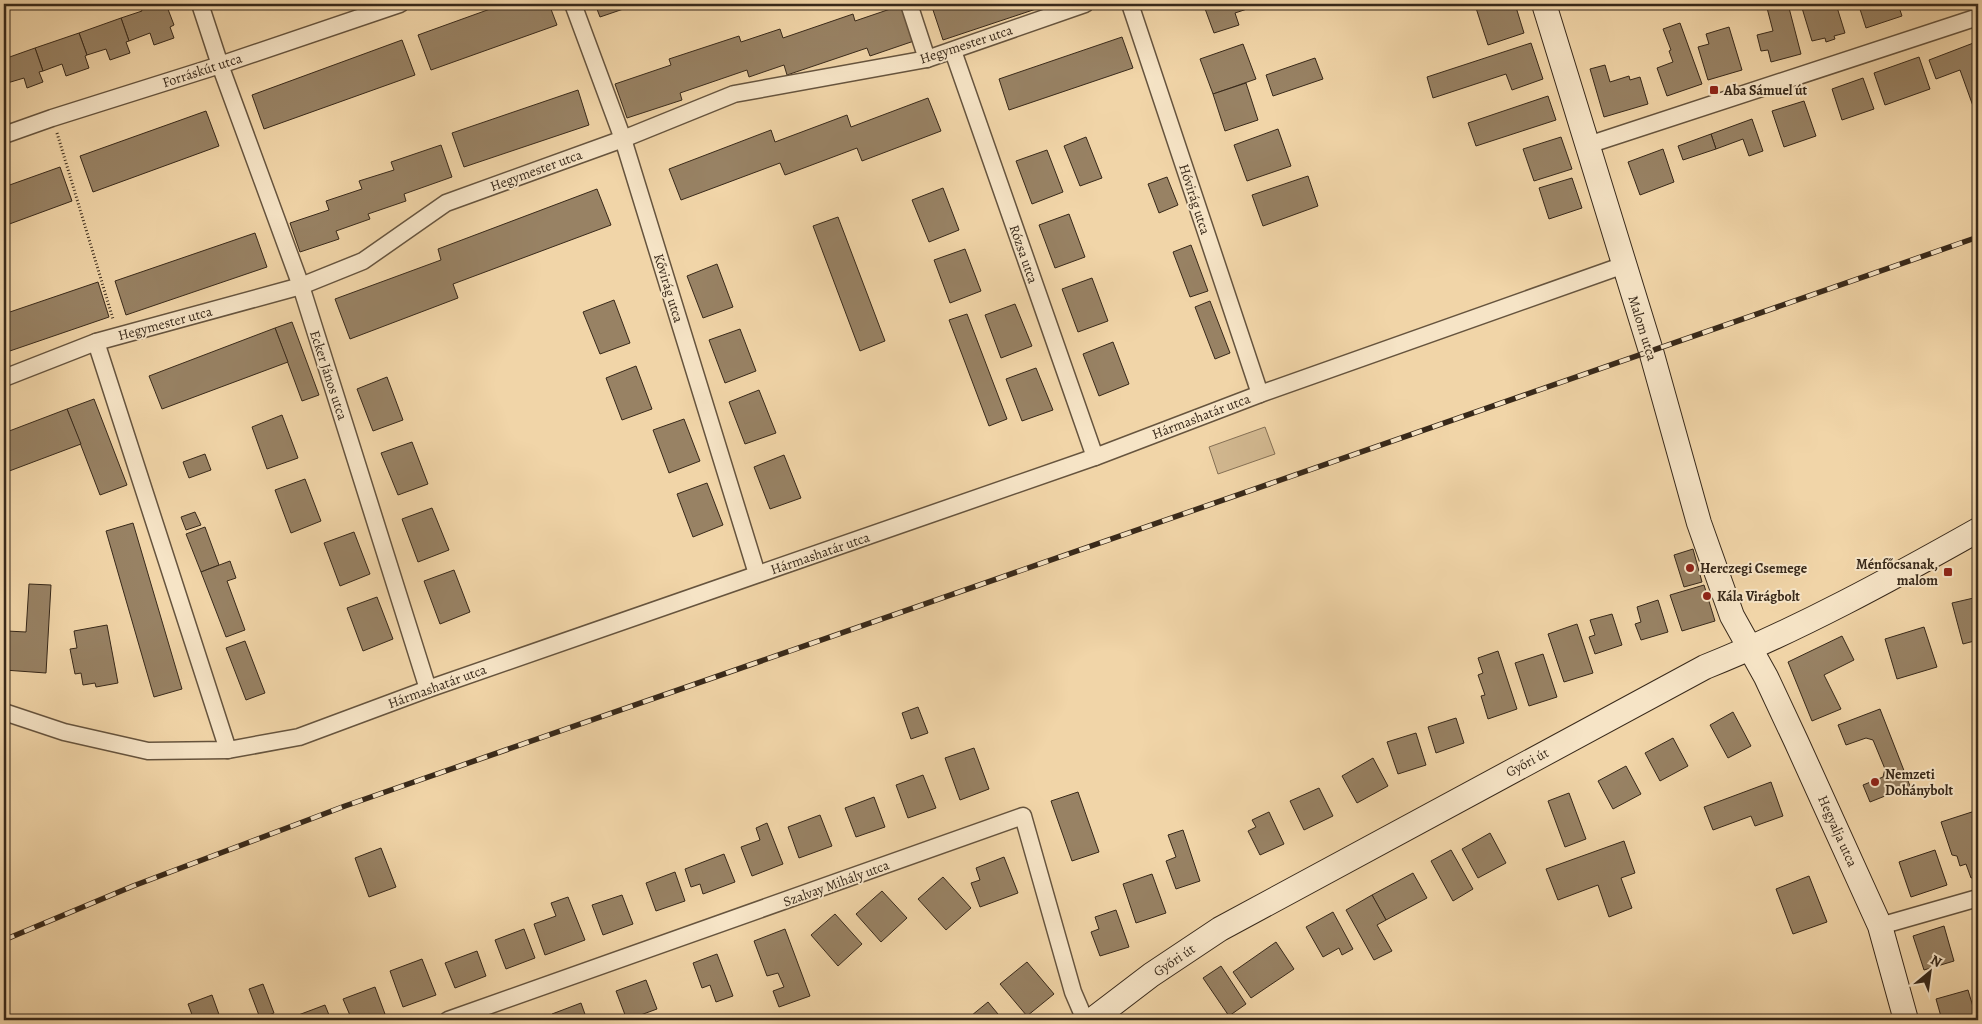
<svg xmlns="http://www.w3.org/2000/svg" width="1982" height="1024" font-family="Alegreya,serif">
<rect width="100%" height="100%" fill="#f1d5a8"/>
<filter id="stains"><feTurbulence type="fractalNoise" baseFrequency=".004" numOctaves="4"/><feColorMatrix values="0 0 0 0 .2 0 0 0 0 .09 0 0 0 0 .02 0 0 0 .5 -.17"/></filter>
<radialGradient id="worn" r=".72"><stop offset=".6" stop-color="#630" stop-opacity="0"/><stop offset="1" stop-color="#630" stop-opacity=".3"/></radialGradient>
<polygon fill="#d2b890" stroke="#857055" points="1265,427 1275,454 1218,474 1209,447"/>
<g fill="#988264" stroke="#38291a">
<polygon points="139,4 166,4 174,25 170,27 174,38 154,45 150,33 129,41 121,18 142,11"/>
<polygon points="504,4 549,4 557,25 431,70 418,35"/>
<polygon points="595,4 638,4 600,17"/>
<polygon points="931,4 1051,4 943,40"/>
<polygon points="1209,4 1262,4 1235,13 1239,25 1214,33 1204,6"/>
<polygon points="1488,4 1515,4 1524,33 1488,45 1476,8"/>
<polygon points="1784,4 1788,4 1801,54 1771,62 1768,50 1761,51 1757,35 1773,31 1767,8"/>
<polygon points="1806,4 1836,4 1845,33 1834,36 1835,39 1826,42 1825,38 1812,41 1802,8 1807,6"/>
<polygon points="1867,4 1898,4 1902,16 1866,28 1859,6"/>
<polygon points="902,5 914,41 870,56 867,48 787,75 784,65 749,77 747,70 680,93 682,100 627,118 615,84 671,65 669,59 739,36 741,42 780,29 783,38 853,14 855,21"/>
<polygon points="121,18 129,41 126,42 130,53 110,60 106,49 87,55 79,33"/>
<polygon points="1680,23 1702,84 1667,96 1657,68 1673,62 1669,51 1671,50 1663,29"/>
<polygon points="1729,27 1742,70 1708,80 1698,47 1709,44 1706,34"/>
<polygon points="79,33 87,55 85,56 89,68 66,76 62,64 43,71 35,48"/>
<polygon points="1122,37 1133,68 1009,110 999,79"/>
<polygon points="402,40 415,75 264,129 252,95"/>
<polygon points="1976,42 1978,49 1978,104 1973,106 1960,70 1936,79 1929,60"/>
<polygon points="1531,43 1543,79 1512,90 1506,74 1433,98 1427,77"/>
<polygon points="1243,44 1256,79 1213,94 1200,59"/>
<polygon points="35,48 43,71 39,72 43,82 27,88 24,78 4,84 4,59"/>
<polygon points="1919,57 1930,89 1885,105 1874,73"/>
<polygon points="1315,58 1323,79 1273,96 1266,75"/>
<polygon points="1605,65 1610,82 1629,76 1630,80 1640,77 1648,104 1604,117 1590,69"/>
<polygon points="1863,78 1874,109 1842,120 1832,89"/>
<polygon points="1246,83 1258,120 1225,131 1213,94"/>
<polygon points="578,90 589,125 464,167 452,133"/>
<polygon points="1548,96 1556,120 1476,146 1468,123"/>
<polygon points="928,98 941,131 862,161 857,148 785,175 780,163 681,200 669,169 771,130 775,142 847,115 851,127"/>
<polygon points="1804,101 1816,136 1784,147 1772,111"/>
<polygon points="206,111 219,146 93,192 80,156"/>
<polygon points="1752,119 1763,151 1749,156 1743,139 1716,149 1711,134"/>
<polygon points="1278,129 1291,166 1247,181 1234,145"/>
<polygon points="1711,134 1716,149 1683,160 1678,146"/>
<polygon points="1086,137 1102,178 1080,186 1064,146"/>
<polygon points="1561,137 1572,169 1534,181 1523,149"/>
<polygon points="441,145 452,177 404,194 406,201 368,214 370,219 336,231 339,239 300,252 290,223 329,210 326,201 362,189 359,181 394,170 391,162"/>
<polygon points="1663,149 1674,182 1640,195 1628,162"/>
<polygon points="1047,150 1063,192 1032,204 1016,161"/>
<polygon points="60,167 72,201 4,226 4,187"/>
<polygon points="1308,176 1318,206 1263,226 1252,195"/>
<polygon points="1167,177 1178,205 1159,213 1148,184"/>
<polygon points="1572,178 1582,208 1549,219 1539,188"/>
<polygon points="943,188 959,230 929,242 912,200"/>
<polygon points="597,189 611,225 453,284 458,298 350,339 335,299 441,260 438,249"/>
<polygon points="1069,214 1085,257 1055,268 1039,225"/>
<polygon points="838,217 885,341 860,351 813,226"/>
<polygon points="255,233 267,267 126,315 115,281"/>
<polygon points="1191,245 1208,291 1190,297 1173,252"/>
<polygon points="965,249 981,291 950,303 934,260"/>
<polygon points="717,264 733,307 703,318 687,276"/>
<polygon points="1092,278 1108,321 1078,332 1062,289"/>
<polygon points="98,282 109,317 4,353 4,314"/>
<polygon points="614,300 630,343 600,354 583,312"/>
<polygon points="1210,301 1230,353 1215,359 1195,307"/>
<polygon points="1015,304 1032,346 1001,358 985,315"/>
<polygon points="967,314 1007,419 989,426 949,320"/>
<polygon points="292,322 319,395 302,401 275,328"/>
<polygon points="275,328 288,362 162,409 149,376"/>
<polygon points="740,329 756,371 725,383 709,340"/>
<polygon points="1113,342 1129,384 1099,396 1083,354"/>
<polygon points="636,366 652,409 622,420 606,378"/>
<polygon points="1036,368 1053,410 1022,421 1006,379"/>
<polygon points="387,377 403,420 373,431 357,389"/>
<polygon points="759,390 776,433 745,444 729,402"/>
<polygon points="94,399 127,485 100,495 67,409"/>
<polygon points="67,409 81,444 4,473 4,433"/>
<polygon points="282,415 298,458 267,469 252,427"/>
<polygon points="684,419 700,461 669,473 653,430"/>
<polygon points="412,442 428,484 398,495 381,453"/>
<polygon points="205,454 211,470 189,478 183,462"/>
<polygon points="784,455 801,498 770,509 754,467"/>
<polygon points="305,479 321,521 291,533 275,490"/>
<polygon points="707,483 723,525 693,537 677,494"/>
<polygon points="432,508 449,550 418,562 402,519"/>
<polygon points="195,512 201,525 186,530 181,517"/>
<polygon points="133,523 182,689 154,697 106,531"/>
<polygon points="205,527 219,565 201,572 186,534"/>
<polygon points="354,532 370,574 340,586 324,543"/>
<polygon points="1693,549 1702,582 1684,587 1674,555"/>
<polygon points="230,561 236,578 227,581 245,630 226,637 201,572"/>
<polygon points="454,570 470,612 440,624 424,581"/>
<polygon points="29,584 51,585 46,673 4,670 7,631 26,632"/>
<polygon points="1704,585 1715,621 1682,631 1670,595"/>
<polygon points="377,597 393,639 363,651 347,608"/>
<polygon points="1978,597 1978,640 1963,644 1952,603"/>
<polygon points="1658,600 1668,632 1641,640 1635,624 1641,622 1637,607"/>
<polygon points="1612,614 1622,645 1595,654 1589,637 1595,635 1590,620"/>
<polygon points="1577,624 1593,673 1564,682 1548,634"/>
<polygon points="107,625 118,683 96,687 95,683 83,685 81,673 75,674 70,649 77,648 74,631"/>
<polygon points="1924,627 1937,667 1897,679 1885,639"/>
<polygon points="1842,636 1854,660 1824,675 1841,709 1812,721 1788,662"/>
<polygon points="245,641 265,693 246,700 226,648"/>
<polygon points="1498,651 1517,709 1488,719 1481,696 1485,695 1478,675 1483,673 1478,658"/>
<polygon points="1543,654 1557,697 1529,706 1515,663"/>
<polygon points="918,707 928,733 911,739 902,713"/>
<polygon points="1880,709 1910,786 1870,802 1863,785 1883,777 1885,769 1873,740 1866,738 1846,745 1838,725"/>
<polygon points="1733,712 1751,746 1728,758 1710,725"/>
<polygon points="1456,718 1464,743 1436,753 1428,727"/>
<polygon points="1416,733 1426,765 1398,774 1387,742"/>
<polygon points="1673,738 1688,766 1660,781 1645,753"/>
<polygon points="974,748 989,789 960,800 945,758"/>
<polygon points="1373,758 1388,786 1357,803 1342,776"/>
<polygon points="1626,766 1641,794 1613,809 1598,781"/>
<polygon points="923,775 936,808 908,818 896,785"/>
<polygon points="1771,782 1783,816 1755,826 1751,816 1713,830 1704,807"/>
<polygon points="1319,788 1333,816 1304,830 1290,801"/>
<polygon points="1078,792 1099,852 1072,861 1051,801"/>
<polygon points="1569,793 1586,839 1565,847 1548,801"/>
<polygon points="874,797 885,827 856,837 845,808"/>
<polygon points="1978,810 1978,876 1971,878 1966,864 1960,866 1957,856 1952,855 1941,822"/>
<polygon points="1269,812 1284,844 1260,855 1248,831 1256,827 1252,820"/>
<polygon points="820,815 832,846 799,858 788,827"/>
<polygon points="767,823 783,864 752,876 741,847 760,840 756,828"/>
<polygon points="1183,830 1200,881 1176,889 1166,861 1176,857 1168,835"/>
<polygon points="1490,833 1506,863 1478,878 1462,849"/>
<polygon points="1624,841 1635,873 1621,878 1632,908 1609,917 1598,885 1558,900 1546,869"/>
<polygon points="381,848 396,887 369,897 355,858"/>
<polygon points="1451,850 1473,889 1453,901 1431,861"/>
<polygon points="1935,850 1947,885 1911,897 1899,862"/>
<polygon points="724,854 735,882 703,894 700,884 691,887 685,869"/>
<polygon points="1004,857 1018,893 980,907 971,883 980,880 976,868"/>
<polygon points="675,872 685,901 656,911 646,883"/>
<polygon points="1413,873 1427,898 1386,920 1372,895"/>
<polygon points="1152,874 1166,913 1136,923 1123,884"/>
<polygon points="1809,876 1827,922 1793,934 1776,889"/>
<polygon points="943,877 971,908 946,930 918,899"/>
<polygon points="882,891 907,918 881,942 856,914"/>
<polygon points="622,895 633,924 603,935 592,905"/>
<polygon points="1372,895 1386,920 1377,925 1392,951 1374,960 1346,910"/>
<polygon points="568,897 585,940 545,955 534,924 556,916 551,903"/>
<polygon points="1116,910 1129,947 1100,956 1091,932 1099,929 1095,917"/>
<polygon points="1333,912 1353,949 1342,955 1339,948 1323,957 1306,927"/>
<polygon points="835,914 862,944 838,966 811,935"/>
<polygon points="1944,926 1954,961 1924,970 1913,936"/>
<polygon points="524,929 535,958 506,969 495,940"/>
<polygon points="785,929 810,996 779,1007 773,991 784,987 778,973 767,976 754,941"/>
<polygon points="1276,942 1294,969 1251,998 1233,972"/>
<polygon points="477,951 486,976 455,988 445,963"/>
<polygon points="717,954 733,996 716,1002 710,985 702,988 693,963"/>
<polygon points="422,959 436,995 403,1007 390,971"/>
<polygon points="1027,962 1054,994 1027,1016 1000,984"/>
<polygon points="1221,966 1246,1004 1229,1016 1203,978"/>
<polygon points="646,980 657,1009 627,1020 616,991"/>
<polygon points="263,984 274,1013 260,1018 249,989"/>
<polygon points="375,987 385,1014 367,1020 352,1020 343,999"/>
<polygon points="1968,990 1977,1020 1942,1020 1936,999"/>
<polygon points="212,995 221,1020 206,1020 205,1019 194,1020 188,1004"/>
<polygon points="988,1002 1003,1020 966,1020"/>
<polygon points="581,1003 587,1020 555,1020 552,1014"/>
<polygon points="325,1005 331,1020 294,1020 293,1017"/>
</g>
<g fill="none" stroke-linecap="round" stroke-linejoin="round">
<defs>
<g id="street">
<polyline points="200,4 220,65 301,286 428,689"/>
<polyline points="573,4 623,139 757,574"/>
<polyline points="909,4 927,59"/>
<polyline points="1130,4 1260,394"/>
<polyline points="953,51 1095,457"/>
<polyline points="4,135 52,118 220,65 400,4"/>
<polyline points="1588,145 1978,17"/>
<polyline points="96,342 228,750"/>
<polyline points="4,378 96,342 301,286 363,261 446,203 623,139 734,94 927,59 1085,4"/>
<polyline points="4,712 64,732 148,751 228,750 299,737 428,689 1095,457 1260,394 1624,265"/>
<polyline points="1880,926 1978,898"/>
<polyline points="448,1020 1023,816 1073,992 1085,1020"/>
</g>
<g id="secondary">
<polyline points="1544,4 1651,351 1699,523 1732,616 1766,677 1796,741 1880,926 1906,1020"/>
<path d="M1092,1020L1151,975L1220,929L1705,667C1798,630 1891,579 1978,530"/>
</g>
</defs>
<use href="#street" stroke="#66543e" stroke-width="19"/>
<use href="#secondary" stroke="#38291a" stroke-width="26"/>
<polyline stroke="#38291a" stroke-width="3" stroke-dasharray="1 2.5" stroke-linecap="butt" points="57,133 113,319"/>
<use href="#street" stroke="#f6e4c6" stroke-width="16"/>
<use href="#secondary" stroke="#f6e4c6" stroke-width="24"/>
<defs>
<polyline id="rail" points="4,940 133,886 345,806 1978,237"/>
</defs>
<use href="#rail" stroke="#38291a" stroke-width="5.5"/>
<use href="#rail" stroke="#f6e4c6" stroke-width="4" stroke-dasharray="11" stroke-linecap="butt"/>
</g>
<g fill="#8f2418" stroke="#f6e4c6" stroke-width="2">
<rect x="1709" y="85" width="10" height="10" rx="2.5"/>
<circle cx="1690" cy="568" r="5"/>
<rect x="1943" y="567" width="10" height="10" rx="2.5"/>
<circle cx="1707" cy="596" r="5"/>
<circle cx="1875" cy="782" r="5"/>
</g>
<g text-anchor="middle" stroke-width="4" stroke-linejoin="round" paint-order="stroke">
<g font-size="14" fill="#38291a" stroke="#f6e4c6">
<text transform="translate(966 44) rotate(-18)" y="5">Hegymester utca</text>
<text transform="translate(202 70) rotate(-18)" y="5">Forráskút utca</text>
<text transform="translate(536 170) rotate(-20)" y="5">Hegymester utca</text>
<text transform="translate(1195 199) rotate(72)" y="5">Hóvirág utca</text>
<text transform="translate(1024 254) rotate(71)" y="5">Rózsa utca</text>
<text transform="translate(669 288) rotate(73)" y="5">Kővirág utca</text>
<text transform="translate(165 323) rotate(-15)" y="5">Hegymester utca</text>
<text transform="translate(1643 328) rotate(73)" y="5">Malom utca</text>
<text transform="translate(329 375) rotate(72)" y="5">Ecker János utca</text>
<text transform="translate(1201 416) rotate(-21)" y="5">Hármashatár utca</text>
<text transform="translate(820 553) rotate(-19)" y="5">Hármashatár utca</text>
<text transform="translate(437 686) rotate(-20)" y="5">Hármashatár utca</text>
<text transform="translate(1527 762) rotate(-28)" y="5">Győri út</text>
<text transform="translate(1838 831) rotate(66)" y="5">Hegyalja utca</text>
<text transform="translate(836 883) rotate(-20)" y="5">Szalvay Mihály utca</text>
<text transform="translate(1174 960) rotate(-34)" y="5">Győri út</text>
</g>
<g font-size="14" font-weight="bold" fill="#38291a" stroke="#f6e4c6" text-anchor="start">
<text x="1724" y="95">Aba Sámuel út</text>
<text x="1938" y="569" text-anchor="end">Ménfőcsanak,<tspan x="1938" dy="16">malom</tspan></text>
<text x="1700" y="573">Herczegi Csemege</text>
<text x="1717" y="601">Kála Virágbolt</text>
<text x="1885" y="779">Nemzeti<tspan x="1885" dy="16">Dohánybolt</tspan></text>
</g>
</g>
<rect width="1982" height="1024" fill="none" stroke="#f1d5a8" stroke-width="20"/>
<rect x="5" y="5" width="1972" height="1014" fill="none" stroke="#38291a" stroke-width="2.5"/>
<rect x="10" y="10" width="1962" height="1004" fill="none" stroke="#38291a"/>
<g transform="translate(1930 972) rotate(29)" stroke="#f6e4c6" stroke-width="4" paint-order="stroke">
<path d="M0-4L9 19L0 12L-9 19Z" fill="#38291a"/>
<text y="-8" font-size="14" font-weight="bold" text-anchor="middle" fill="#38291a">N</text>
</g>
<rect width="100%" height="100%" filter="url(#stains)"/>
<rect width="100%" height="100%" fill="url(#worn)"/>
</svg>
